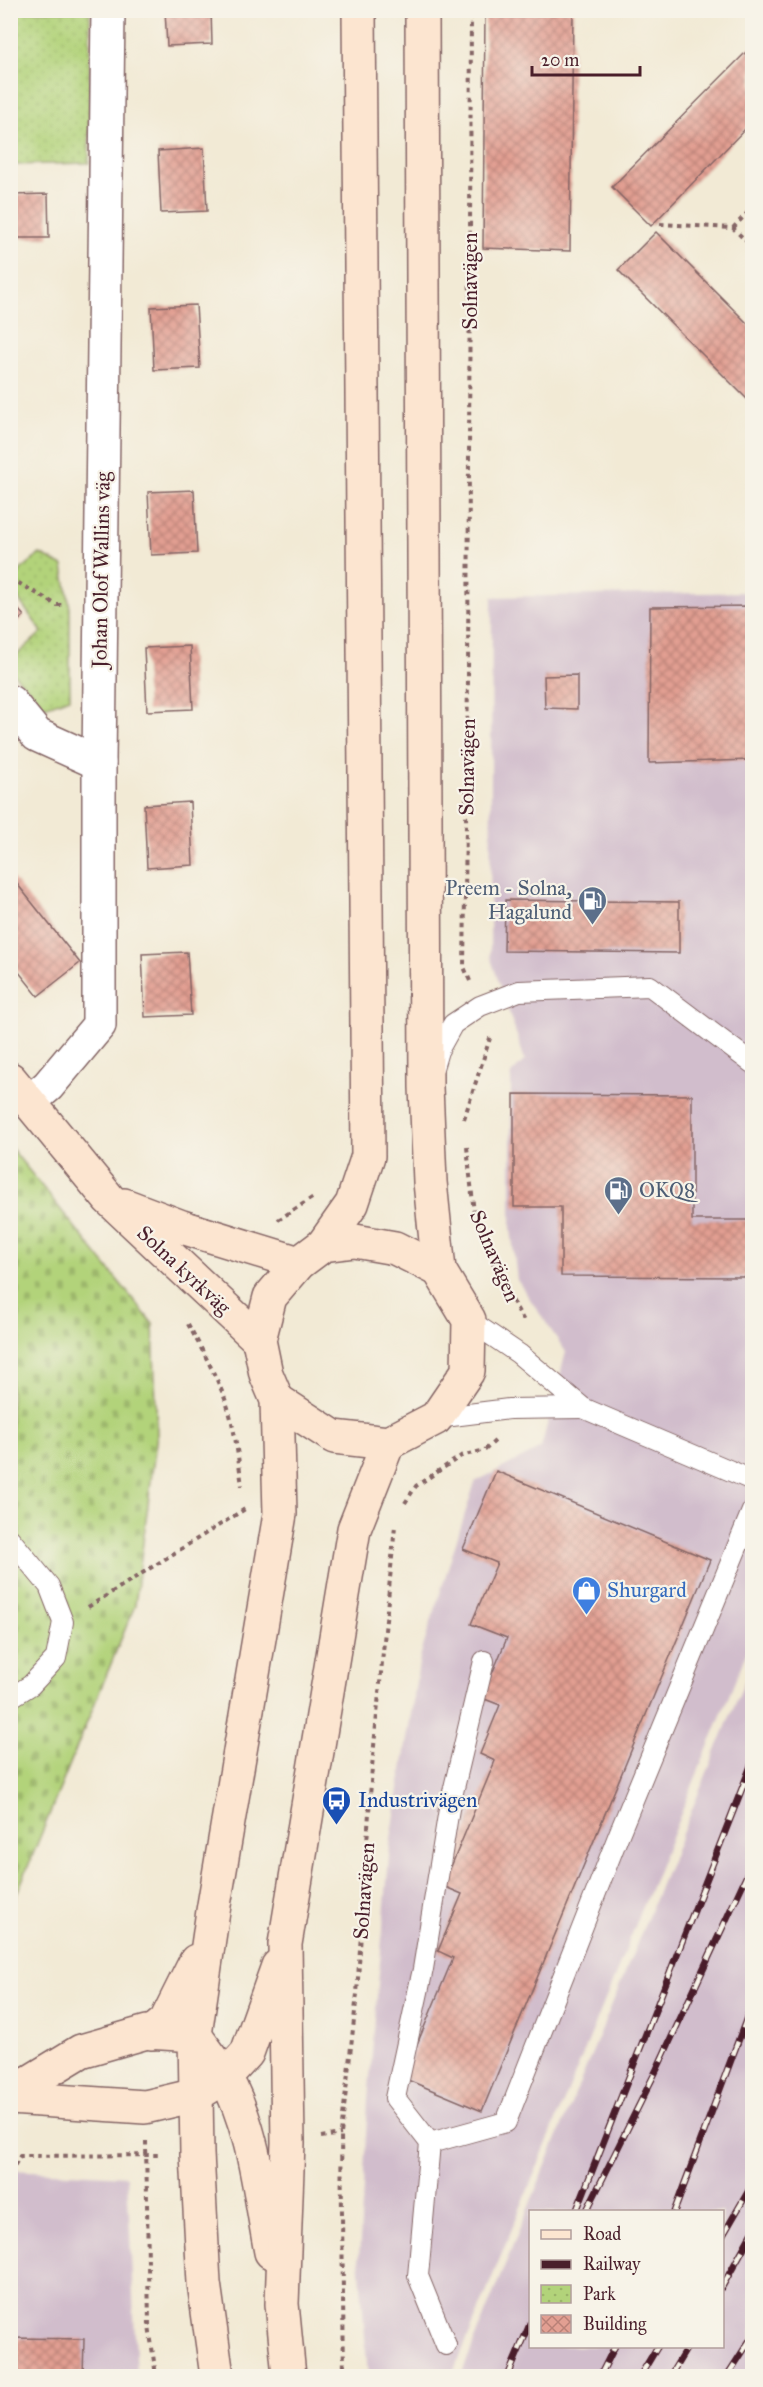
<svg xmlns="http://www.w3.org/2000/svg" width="763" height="2387" font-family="'IM FELL Great Primer',serif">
<defs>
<pattern id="cemetery-stones" width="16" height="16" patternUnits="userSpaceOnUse" patternTransform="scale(1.5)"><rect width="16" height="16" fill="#b2d37a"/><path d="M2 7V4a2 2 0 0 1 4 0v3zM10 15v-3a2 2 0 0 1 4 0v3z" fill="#9bb56a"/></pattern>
<pattern id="park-dots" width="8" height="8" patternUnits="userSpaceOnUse" patternTransform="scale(1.5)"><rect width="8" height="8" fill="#b2d37a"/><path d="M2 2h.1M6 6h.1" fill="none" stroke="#9bb56a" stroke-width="1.8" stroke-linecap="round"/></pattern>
<pattern id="building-cross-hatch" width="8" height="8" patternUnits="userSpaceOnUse" patternTransform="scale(1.5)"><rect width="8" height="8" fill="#e29f92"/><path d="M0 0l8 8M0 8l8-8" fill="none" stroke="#b98177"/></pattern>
</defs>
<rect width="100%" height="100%" fill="#f7f3e8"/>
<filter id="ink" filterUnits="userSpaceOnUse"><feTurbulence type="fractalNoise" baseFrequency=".0167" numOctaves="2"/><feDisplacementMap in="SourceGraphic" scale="12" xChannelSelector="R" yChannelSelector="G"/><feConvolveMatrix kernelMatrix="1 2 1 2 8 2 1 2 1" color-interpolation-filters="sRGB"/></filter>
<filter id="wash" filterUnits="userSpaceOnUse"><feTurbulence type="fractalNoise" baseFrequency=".008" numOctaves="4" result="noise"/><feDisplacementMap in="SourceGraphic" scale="24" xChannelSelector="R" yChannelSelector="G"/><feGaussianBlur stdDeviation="1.35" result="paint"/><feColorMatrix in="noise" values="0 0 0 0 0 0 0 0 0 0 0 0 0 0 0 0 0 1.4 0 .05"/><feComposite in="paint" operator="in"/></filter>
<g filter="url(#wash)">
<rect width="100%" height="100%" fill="#f2ead5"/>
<g fill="#d1bdcc" fill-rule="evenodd">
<polygon points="752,592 752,1639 452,2376 368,2376 359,2258 368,2100 390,1846 420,1657 475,1482 541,1448 566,1352 517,1280 511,1229 511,1074 525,1060 490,956 492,597"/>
<path d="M752,1663V2376H461L491,2299ZM530,2212H722V2346H530Z"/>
<polygon points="11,2170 127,2176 137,2376 11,2376"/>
</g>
<polygon fill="url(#cemetery-stones)" stroke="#7e7952" stroke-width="1.5" points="11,1148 153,1324 157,1434 135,1605 11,1908"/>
<g fill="url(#park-dots)" stroke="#7e7952" stroke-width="1.5">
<polygon points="10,11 90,11 89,163 11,165"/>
<polygon points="40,554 63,566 70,608 70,698 45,707 10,670 11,660 42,632 11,589 11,578"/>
</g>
<g id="blocks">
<g fill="url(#building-cross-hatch)">
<polygon points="165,10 211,10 212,44 167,46"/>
<polygon points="485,10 573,10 570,251 483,248"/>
<polygon points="752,46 752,122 651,226 612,187"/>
<polygon points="204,148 207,211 161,213 158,151"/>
<polygon points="48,194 49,238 10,238 10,195"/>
<polygon points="656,232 752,328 752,404 618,270"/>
<polygon points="196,305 200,368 154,370 151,307"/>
<polygon points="194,490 197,553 151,555 148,492"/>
<polygon points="10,600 24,616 10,627"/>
<polygon points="752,606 752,760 649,763 650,607"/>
<polygon points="190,646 193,709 147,711 144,648"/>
<polygon points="577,675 577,709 545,708 544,676"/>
<polygon points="190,802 193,865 147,868 144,805"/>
<polygon points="10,875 80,963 38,996 10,961"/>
<polygon points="505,900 679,902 679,953 504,951"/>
<polygon points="187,952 191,1015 145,1017 142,954"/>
<polygon points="514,1094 692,1095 692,1220 748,1220 748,1277 561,1276 561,1207 514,1207"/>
<polygon points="496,1471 710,1560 482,2111 403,2078 453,1958 438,1951 462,1894 443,1886 495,1761 480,1754 500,1705 482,1698 507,1638 471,1624 497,1563 463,1549"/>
<polygon points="10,2338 84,2339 83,2376 10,2376"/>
</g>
</g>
</g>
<g filter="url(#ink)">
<use href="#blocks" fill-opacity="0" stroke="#856666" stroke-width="1.5"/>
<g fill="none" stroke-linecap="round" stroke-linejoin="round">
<defs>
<g id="lane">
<polyline points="433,1068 438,1051 453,1024 480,1006 519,991 650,986 752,1063"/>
<polyline points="469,1320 519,1354 583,1408 752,1480"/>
<polyline points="436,1418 509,1409 583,1408"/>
<polyline points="10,1539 49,1586 63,1622 56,1658 31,1685 10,1698"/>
<polyline points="430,2143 506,2122 619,1834 752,1511"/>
<polyline points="446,2345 418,2276 430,2143 395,2098 423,1969 449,1809 484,1661"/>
</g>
<g id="street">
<polyline points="10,702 37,735 99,763"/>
<polyline points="29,1102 48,1086 99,1025 99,763 108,10"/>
</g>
<g id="secondary">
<polyline points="10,1079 109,1199 259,1340"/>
<polyline points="124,1205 182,1227 299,1263"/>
<polyline points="323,1245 355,1241 395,1248 439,1270"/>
<polyline points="277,1400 334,1437 388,1443 436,1418 468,1371 469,1320 439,1270 430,1182 426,1087 422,10"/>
<polyline points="152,2033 166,2021 196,1961"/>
<path d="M10,2094L81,2051L147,2032L195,2035C204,2049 216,2062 225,2077C254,2128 260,2195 271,2252"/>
<polyline points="10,2098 145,2107 196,2095 225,2077 247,2053 278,1966"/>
<polyline points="217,2376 204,2283 197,2154 195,2035 213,1911 280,1514 277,1400 266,1374 259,1340 270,1297 299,1263 323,1245 352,1204 368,1156 359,10"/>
<polyline points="289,2376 282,2304 288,2143 285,1944 354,1529 388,1443"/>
</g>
</defs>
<use href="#lane" stroke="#856666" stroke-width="22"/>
<use href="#street" stroke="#856666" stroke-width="36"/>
<use href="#secondary" stroke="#856666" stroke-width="36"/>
<g stroke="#856666" stroke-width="4" stroke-dasharray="4.5 4.5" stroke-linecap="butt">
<polyline points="660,224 733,228 752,247"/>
<polyline points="733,228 752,208"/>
<polyline points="10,578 57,605 65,605"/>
<polyline points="470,981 464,967 468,679 471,10"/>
<polyline points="464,1119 491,1035"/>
<polyline points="467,1147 474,1213 498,1275 525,1323"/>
<polyline points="278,1220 312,1198"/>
<path d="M188,1324C201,1348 215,1373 225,1399C235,1426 238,1457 242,1486"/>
<polyline points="405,1503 416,1486 461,1456 485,1450 497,1439"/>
<polyline points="88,1607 245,1509"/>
<polyline points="321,2137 341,2134"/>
<polyline points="146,2141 149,2326 156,2376"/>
<polyline points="10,2173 20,2156 162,2155"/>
<polyline points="344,2376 341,2134 357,1994 372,1767 395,1526"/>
</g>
<use href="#lane" stroke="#fff" stroke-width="20"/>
<use href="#street" stroke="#fff" stroke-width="33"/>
<use href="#secondary" stroke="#fce5d0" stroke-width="33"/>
<defs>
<g id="rail">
<polyline points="576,2212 752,1763"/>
<polyline points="586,2212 657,2069 752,1864"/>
<polyline points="674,2212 752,2004"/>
<polyline points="722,2237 752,2185"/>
<polyline points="722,2287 752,2233"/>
<polyline points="508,2376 530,2324"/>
<polyline points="600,2376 615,2346"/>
<polyline points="640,2376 658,2346"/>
<polyline points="670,2376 688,2346"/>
<polyline points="727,2376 752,2337"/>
</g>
</defs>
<use href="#rail" stroke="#4a1f2b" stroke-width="7"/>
<use href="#rail" stroke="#f7f3e8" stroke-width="4.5" stroke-dasharray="14" stroke-linecap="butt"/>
</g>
</g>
<defs>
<symbol id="fuel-pin" viewBox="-11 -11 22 30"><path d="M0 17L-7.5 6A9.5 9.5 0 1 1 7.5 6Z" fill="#5c6f8a" stroke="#f7f3e8"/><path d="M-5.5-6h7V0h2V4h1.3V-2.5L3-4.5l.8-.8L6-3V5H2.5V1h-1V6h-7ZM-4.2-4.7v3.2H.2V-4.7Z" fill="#fff"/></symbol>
<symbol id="shop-pin" viewBox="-11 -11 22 30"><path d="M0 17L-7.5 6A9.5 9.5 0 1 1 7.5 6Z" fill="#3f7fe0" stroke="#f7f3e8"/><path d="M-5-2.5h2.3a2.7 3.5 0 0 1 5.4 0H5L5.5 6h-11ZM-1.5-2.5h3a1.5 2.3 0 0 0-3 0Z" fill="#fff"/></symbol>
<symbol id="bus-pin" viewBox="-11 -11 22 30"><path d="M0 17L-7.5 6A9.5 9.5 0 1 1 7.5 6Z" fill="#1a4fb4" stroke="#f7f3e8"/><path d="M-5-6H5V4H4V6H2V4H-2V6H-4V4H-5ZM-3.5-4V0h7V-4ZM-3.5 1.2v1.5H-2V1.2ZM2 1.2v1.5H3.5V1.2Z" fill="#fff"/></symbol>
</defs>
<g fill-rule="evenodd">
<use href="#fuel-pin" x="576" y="884" width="33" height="45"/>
<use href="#fuel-pin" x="602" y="1174" width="33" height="45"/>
<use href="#shop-pin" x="570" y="1574" width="33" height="45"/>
<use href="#bus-pin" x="320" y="1784" width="33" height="45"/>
</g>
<g text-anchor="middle" stroke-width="4.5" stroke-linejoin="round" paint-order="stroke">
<g font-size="21" fill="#4a1f2b" stroke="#f7f3e8">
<text transform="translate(470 281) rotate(-90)" y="7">Solnavägen</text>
<text transform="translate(101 570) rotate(-89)" y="7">Johan Olof Wallins väg</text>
<text transform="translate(467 767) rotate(-89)" y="7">Solnavägen</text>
<text transform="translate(495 1256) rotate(67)" y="7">Solnavägen</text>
<text transform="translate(184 1270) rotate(43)" y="7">Solna kyrkväg</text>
<text transform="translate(364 1891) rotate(-86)" y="7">Solnavägen</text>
</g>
<g font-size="21" fill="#4e5e75" stroke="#f7f3e8" text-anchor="end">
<text x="572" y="895">Preem - Solna,<tspan x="572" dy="24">Hagalund</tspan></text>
<text x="639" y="1197" text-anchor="start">OKQ8</text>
</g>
<g font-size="21" fill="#366cbe" stroke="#f7f3e8" text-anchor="start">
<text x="607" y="1597">Shurgard</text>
</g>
<g font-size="21" fill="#164399" stroke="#f7f3e8" text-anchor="start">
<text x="358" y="1807">Industrivägen</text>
</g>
</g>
<rect width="763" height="2387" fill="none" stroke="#f7f3e8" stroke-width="36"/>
<rect x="529" y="2210" width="195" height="138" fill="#f7f3e8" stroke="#b29e9c" stroke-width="1.5"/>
<rect x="541" y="2230" width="30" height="9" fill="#fce5d0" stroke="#b29e9c" stroke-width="1.5"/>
<text x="583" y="2240" font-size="18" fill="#4a1f2b">Road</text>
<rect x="541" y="2260" width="30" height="9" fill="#4a1f2b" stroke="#b29e9c" stroke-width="1.5"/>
<text x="583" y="2270" font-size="18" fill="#4a1f2b">Railway</text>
<rect x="541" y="2285" width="30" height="18" fill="url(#park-dots)" stroke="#b29e9c" stroke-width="1.5"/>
<text x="583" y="2300" font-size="18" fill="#4a1f2b">Park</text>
<rect x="541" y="2315" width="30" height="18" fill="url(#building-cross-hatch)" stroke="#b29e9c" stroke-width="1.5"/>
<text x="583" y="2330" font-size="18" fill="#4a1f2b">Building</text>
<path d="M532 66v9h108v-9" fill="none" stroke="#4a1f2b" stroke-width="3"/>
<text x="541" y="66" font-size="18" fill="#4a1f2b" stroke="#f7f3e8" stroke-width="4.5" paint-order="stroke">20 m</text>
</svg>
